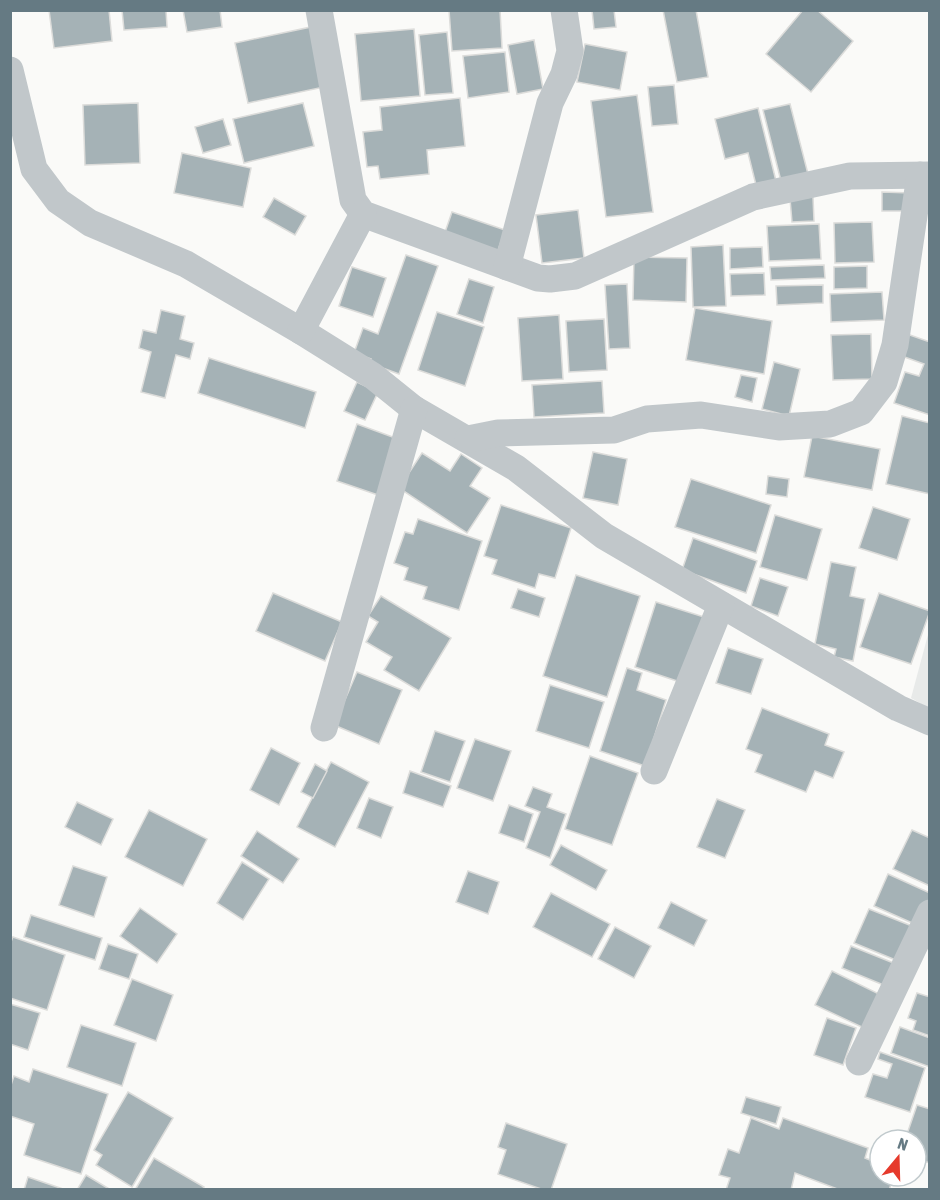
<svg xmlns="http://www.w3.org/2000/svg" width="940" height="1200" font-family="'Asap Condensed',sans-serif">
<rect width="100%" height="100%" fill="#fafaf8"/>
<polygon fill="#e8eae9" points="929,631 929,708 911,698"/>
<g fill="#a5b2b6" stroke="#dcdcda" stroke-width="1.5">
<polygon points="49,10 109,10 112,41 54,48"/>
<polygon points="122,10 166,10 167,27 124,30"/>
<polygon points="183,10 220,10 222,27 187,32"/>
<polygon points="449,10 500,10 502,48 452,51"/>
<polygon points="592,10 614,10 616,27 594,29"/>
<polygon points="663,10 696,10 708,77 677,82"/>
<polygon points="803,10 817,10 853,41 811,92 766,54"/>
<polygon points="311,27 324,87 248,103 235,43"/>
<polygon points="414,29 420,96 361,101 355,34"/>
<polygon points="447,32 453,93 425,95 419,35"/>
<polygon points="534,40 543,89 517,94 508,45"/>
<polygon points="585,44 627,52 620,90 577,82"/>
<polygon points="505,52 509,92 468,98 463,56"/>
<polygon points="674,85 678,124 652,126 648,87"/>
<polygon points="637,95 653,212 606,217 591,101"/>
<polygon points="460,98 465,146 427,150 429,174 380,179 378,166 367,167 363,132 382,130 380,107"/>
<polygon points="138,103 140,163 85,165 83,105"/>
<polygon points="303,103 314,146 244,163 233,119"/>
<polygon points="790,104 808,174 781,181 763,110"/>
<polygon points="758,108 776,181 756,185 748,153 725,159 715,119"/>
<polygon points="223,119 231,145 203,153 195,127"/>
<polygon points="182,153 251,168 243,207 174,193"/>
<polygon points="882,192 911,193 911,211 882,211"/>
<polygon points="813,197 814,221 792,222 790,199"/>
<polygon points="274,198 306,216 295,235 263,217"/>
<polygon points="578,210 584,258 542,263 536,215"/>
<polygon points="452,212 505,230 495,259 442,241"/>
<polygon points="872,222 874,262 835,263 834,223"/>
<polygon points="819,224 821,259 769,261 767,226"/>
<polygon points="723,245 726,306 693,307 691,247"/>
<polygon points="762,247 763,267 730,269 730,248"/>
<polygon points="406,255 438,266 399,374 369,363 371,359 354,353 363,328 378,334"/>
<polygon points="634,257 687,258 686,302 633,300"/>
<polygon points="824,265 825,278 771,280 770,267"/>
<polygon points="867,266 867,288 834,289 834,267"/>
<polygon points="352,267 386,278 373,317 339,306"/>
<polygon points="764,273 765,295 731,296 730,274"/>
<polygon points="469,279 494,287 483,323 457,314"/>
<polygon points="627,284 630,348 609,349 605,285"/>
<polygon points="823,285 823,303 777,305 776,286"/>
<polygon points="882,292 884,320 831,322 830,294"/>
<polygon points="695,308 772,321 764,374 686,360"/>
<polygon points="161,310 185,316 180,339 194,343 190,359 176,355 165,398 141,392 151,352 139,348 143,330 156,333"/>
<polygon points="437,312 484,327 465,386 418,370"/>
<polygon points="559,315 563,379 522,381 518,318"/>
<polygon points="604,319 607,370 569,372 566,321"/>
<polygon points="871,334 872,379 833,380 831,335"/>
<polygon points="907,334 930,342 930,415 894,403 905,372 919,376 924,364 899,355"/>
<polygon points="209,358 316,392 305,428 198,393"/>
<polygon points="774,362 800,369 789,416 762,409"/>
<polygon points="741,375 757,378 752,402 735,397"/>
<polygon points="602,381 604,413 534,417 532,385"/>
<polygon points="357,382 378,392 365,420 344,411"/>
<polygon points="902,416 930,423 930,494 886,484"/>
<polygon points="357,424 398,439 378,495 337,481"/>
<polygon points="812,436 880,449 872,490 804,477"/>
<polygon points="593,452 627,459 618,505 583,498"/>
<polygon points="422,453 450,471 461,454 482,468 470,486 490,498 467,533 399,488"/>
<polygon points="768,476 789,479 787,497 766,494"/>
<polygon points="691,479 771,505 756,553 675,527"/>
<polygon points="501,505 571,528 555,578 539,574 535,588 492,574 497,560 484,556"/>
<polygon points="873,507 910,519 897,560 859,548"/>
<polygon points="775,515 822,529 807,580 760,567"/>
<polygon points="418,519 482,541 459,610 423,599 427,587 404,580 408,568 394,563 405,532 413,534"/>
<polygon points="693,538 757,561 746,593 682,570"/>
<polygon points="831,562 856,567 850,596 865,599 853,661 834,657 836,649 815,644"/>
<polygon points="576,575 640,596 607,697 543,676"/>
<polygon points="760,578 788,587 778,616 751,606"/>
<polygon points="518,589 545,598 539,617 511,608"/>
<polygon points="273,593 342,622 325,661 256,631"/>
<polygon points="879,593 930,611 911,664 860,647"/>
<polygon points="381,596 451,638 419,691 384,670 392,657 366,642 378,622 368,616"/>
<polygon points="656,602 704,617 683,683 635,667"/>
<polygon points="728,648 763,659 751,694 716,683"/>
<polygon points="627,668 642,673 637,690 666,700 645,766 600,751"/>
<polygon points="357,672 402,690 379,744 334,725"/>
<polygon points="550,685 604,702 589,748 536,731"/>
<polygon points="762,708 829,734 825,745 844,752 833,778 815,771 806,792 755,772 762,755 746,749"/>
<polygon points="435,731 465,741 450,782 421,772"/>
<polygon points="475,739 511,751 493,801 457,788"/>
<polygon points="271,748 300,763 279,805 250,790"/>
<polygon points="590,756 638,773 612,845 565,829"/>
<polygon points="331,762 369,782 335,847 297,827"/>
<polygon points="315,764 327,771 313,798 301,792"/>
<polygon points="410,771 451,786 443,807 403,793"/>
<polygon points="533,787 552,794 547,807 566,814 550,858 526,848 540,812 525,806"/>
<polygon points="369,798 393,807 381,838 357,828"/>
<polygon points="717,799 745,810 725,858 697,847"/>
<polygon points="77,802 113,819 101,845 65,827"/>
<polygon points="509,805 533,814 524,842 499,833"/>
<polygon points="149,810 207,839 183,886 125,857"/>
<polygon points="912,830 930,838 930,886 893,869"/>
<polygon points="257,831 299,859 283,883 241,856"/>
<polygon points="561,845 607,870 596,890 550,865"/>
<polygon points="242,862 269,879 243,920 217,903"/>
<polygon points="73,866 107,877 94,917 59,905"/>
<polygon points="468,871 499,882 488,914 456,902"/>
<polygon points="888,874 930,893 930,904 919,926 874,906"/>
<polygon points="551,893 610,924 592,957 533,927"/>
<polygon points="671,902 707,920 694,946 658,928"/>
<polygon points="140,908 177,934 157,963 120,936"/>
<polygon points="869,909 917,928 903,963 854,943"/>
<polygon points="31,915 102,938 95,960 24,937"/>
<polygon points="615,927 651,946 634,978 598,959"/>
<polygon points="13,937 65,955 47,1010 10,998 10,944"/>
<polygon points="108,944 138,954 129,979 99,969"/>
<polygon points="851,946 896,964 886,986 842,968"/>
<polygon points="832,971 881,995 866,1029 815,1005"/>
<polygon points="132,979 173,995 156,1041 114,1025"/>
<polygon points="917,993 930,997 930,1036 913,1030 916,1021 908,1018"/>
<polygon points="10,1004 40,1013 28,1050 10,1044"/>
<polygon points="827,1018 856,1028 843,1065 814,1055"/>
<polygon points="81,1025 136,1043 122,1086 67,1067"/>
<polygon points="900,1027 930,1038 930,1067 891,1053"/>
<polygon points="880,1052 925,1068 910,1112 865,1097 873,1074 887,1078 892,1064 878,1059"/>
<polygon points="33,1069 108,1094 81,1174 24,1155 34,1124 10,1116 10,1088 14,1076 29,1082"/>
<polygon points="128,1092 173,1118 132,1187 96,1165 102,1155 94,1150"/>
<polygon points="746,1097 781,1107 776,1124 741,1113"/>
<polygon points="917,1105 930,1109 930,1163 916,1159 916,1140 905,1140"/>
<polygon points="751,1118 779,1129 783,1118 868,1148 865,1158 880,1164 880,1176 894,1176 889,1190 840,1190 795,1173 791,1190 726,1190 730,1178 719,1175 728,1149 739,1153"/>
<polygon points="506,1123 567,1144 551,1190 544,1190 498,1174 506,1150 498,1147"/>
<polygon points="154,1158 204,1187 202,1190 135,1190"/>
<polygon points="86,1175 111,1190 77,1190"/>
<polygon points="28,1177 66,1190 24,1190"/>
</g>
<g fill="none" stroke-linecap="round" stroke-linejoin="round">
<g stroke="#c1c7ca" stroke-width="27">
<polyline points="319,10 353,200 363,214 538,278 550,279 575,276 753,197 850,176 930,175"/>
<polyline points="10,70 34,169 58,201 90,223 186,264 301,331 373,376 414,409 516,468 604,536 898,708 930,722"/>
<polyline points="507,267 550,103 564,74 570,51 564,10"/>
<polyline points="301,331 363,214"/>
<polyline points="468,439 498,433 614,430 647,419 701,415 779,427 830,424 861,412 884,382 895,345 920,175"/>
<polyline points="324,728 414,409"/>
<polyline points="654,771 721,605"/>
<polyline points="859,1062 930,913"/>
</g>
</g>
<rect width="940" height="1200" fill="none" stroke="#657a83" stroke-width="24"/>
<g transform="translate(898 1158) rotate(19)"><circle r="28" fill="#ffffff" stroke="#c1cacd" stroke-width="1.5"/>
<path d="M0-4.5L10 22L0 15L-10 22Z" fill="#e63a2c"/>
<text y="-9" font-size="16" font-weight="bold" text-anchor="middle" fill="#657a83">N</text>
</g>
</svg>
